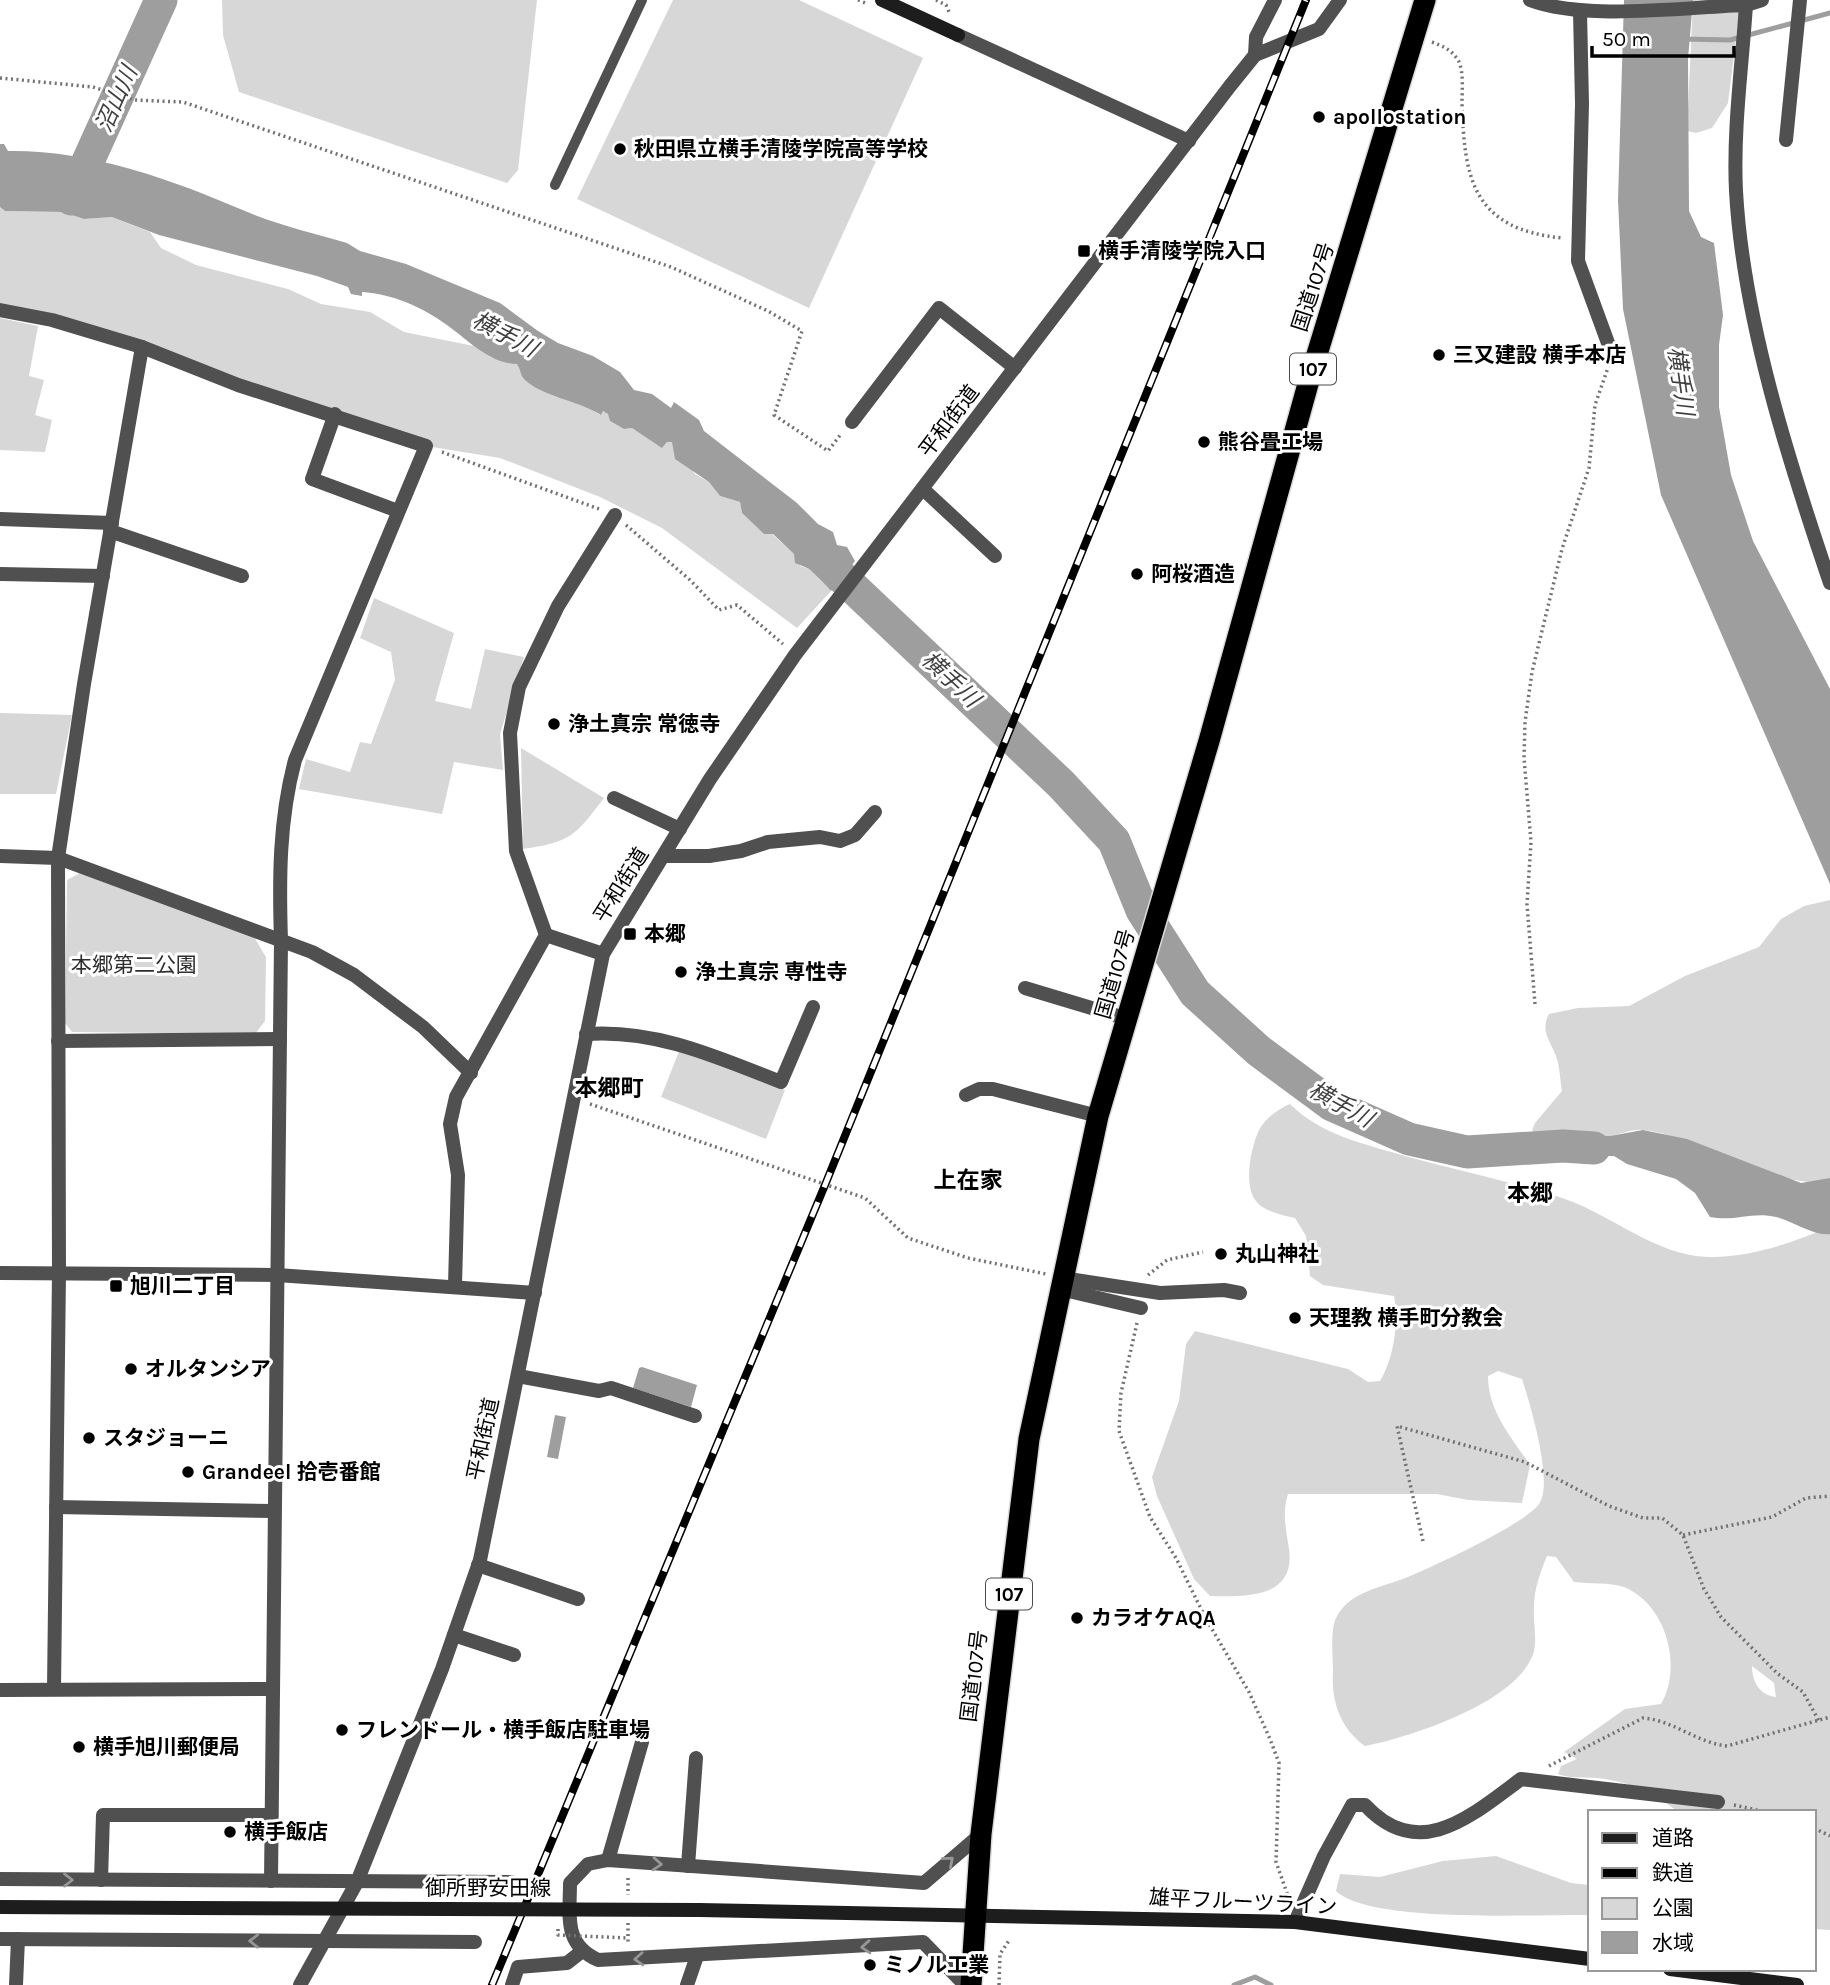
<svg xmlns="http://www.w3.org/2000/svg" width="1830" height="1985" font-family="Karla,'Noto Sans JP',sans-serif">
<rect width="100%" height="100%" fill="#fff"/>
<g fill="#d7d7d7" fill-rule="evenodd">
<polygon points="222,0 537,0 518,170 507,183 239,92 223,35"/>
<polygon points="673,0 799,0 923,58 809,308 577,199"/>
<polygon points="1693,0 1741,0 1728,103 1712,128 1696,133 1687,131"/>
<polygon points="0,207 5,211 63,212 84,219 112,217 150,232 161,248 196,265 288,289 321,304 370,312 404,332 474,346 490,357 517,364 552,395 586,405 600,415 603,411 609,414 610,421 624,429 632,428 663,447 667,442 672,442 695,474 709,482 720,496 740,502 742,513 764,534 772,534 794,554 800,566 812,570 831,591 797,628 662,528 600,497 500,458 426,446 142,347 0,310"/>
<polygon points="0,318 38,326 29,376 44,380 35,415 52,420 45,452 0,450"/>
<polygon points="374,598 454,633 435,701 471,709 485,649 524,657 500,734 503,770 454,762 442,814 299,789 306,759 350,772 360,742 371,744 395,680 391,652 360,638"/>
<polygon points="0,713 72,715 56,794 0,794"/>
<path d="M521,748L604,798C575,836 571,842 523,849Z"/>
<polygon points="80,873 254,937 266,957 265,1021 255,1034 72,1032 65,1023 67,880"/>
<path d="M1830,900V1178C1795,1199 1688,1131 1642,1130C1632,1129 1621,1134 1611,1136C1586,1138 1556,1140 1532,1131L1535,1123L1562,1091C1560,1080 1560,1067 1556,1056C1550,1040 1540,1031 1549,1014L1578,1008L1629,1006L1685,976L1759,947L1781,919L1804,906Z"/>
<polygon points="680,1049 785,1090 766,1139 661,1097"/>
<path d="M1290,1104C1321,1135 1365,1144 1405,1156C1456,1170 1509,1181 1559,1197C1605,1211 1647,1249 1696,1256C1742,1261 1789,1244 1830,1227V1930L1814,1929V1812H1678C1655,1792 1626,1781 1597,1778C1583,1777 1570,1779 1558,1774L1561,1766L1577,1759L1564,1752L1625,1709L1661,1704C1683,1666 1666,1604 1624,1587C1610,1582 1589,1584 1574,1582L1556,1557L1547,1556C1540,1573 1534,1589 1534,1608C1533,1622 1537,1637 1534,1651C1520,1702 1410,1737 1365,1746C1340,1728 1331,1701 1333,1671C1333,1657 1330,1631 1336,1618C1349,1591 1384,1587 1408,1577C1434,1566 1525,1524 1539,1504C1554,1484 1530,1403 1522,1379L1498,1371L1488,1376C1488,1411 1511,1437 1530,1465L1522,1503L1468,1500L1437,1494H1288C1282,1513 1286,1529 1289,1549C1296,1598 1246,1597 1210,1596L1194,1579L1157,1496L1152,1477L1179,1401L1186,1344L1195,1331L1348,1369L1368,1382L1380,1381C1394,1358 1399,1322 1394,1296L1323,1285L1310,1276L1306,1236L1295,1218C1283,1215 1264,1212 1256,1201C1243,1185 1251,1149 1258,1132C1264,1119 1278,1109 1290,1104ZM1752,1666L1774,1683L1776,1697C1759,1695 1752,1681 1752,1666Z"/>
<path d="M1496,1856L1571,1883L1590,1885V1915C1538,1914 1371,1924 1336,1891L1340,1874L1380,1877L1443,1861Z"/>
</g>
<g fill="#9e9e9e">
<polygon points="1624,0 1693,0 1688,59 1689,211 1701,237 1714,243 1723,315 1719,345 1719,407 1731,475 1753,541 1830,689 1830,884 1661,495 1623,309 1618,200"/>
<path d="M0,144H4L8,151C91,150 170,179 245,211C277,225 314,233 347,243L360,251L406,264L500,303L538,331L558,343L593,356L620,372L634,390L652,394L671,408L674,402L699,420L704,431L797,503L818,524L833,532L837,545L847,547L855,561L831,591L812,570L795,563L794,554L773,534H764L742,513L740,502L720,496L709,482L675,459L672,442H667L662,448L632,428L624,429L610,421L608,414L603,411L601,415C578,400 542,397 524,379C520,374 521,370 517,364C490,364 468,340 447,325C422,307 393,294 362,292V296L351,294L348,287L317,276L159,235L112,217L84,219L63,212L5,211L0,207Z"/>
<path d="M1643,1130L1687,1139L1801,1183L1830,1178V1234C1813,1236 1793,1221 1776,1217C1752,1211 1735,1222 1710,1217L1695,1193L1676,1179L1627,1164L1614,1156L1549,1157L1548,1137L1610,1136Z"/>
<polygon points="642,1367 697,1385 691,1407 633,1388 639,1368"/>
<polygon points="555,1415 566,1417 558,1459 547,1457"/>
</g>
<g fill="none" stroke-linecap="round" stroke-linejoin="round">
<g stroke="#9e9e9e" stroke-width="5">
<polyline points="1683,39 1730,40 1830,13"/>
<polyline points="1234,1985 1255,1977 1271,1985"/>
</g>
<g stroke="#9e9e9e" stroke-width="33">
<polyline points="71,199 161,0"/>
<polyline points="810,547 1061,784 1114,841 1142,910 1195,993 1259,1051 1332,1105 1409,1139 1467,1152 1563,1146 1594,1148"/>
</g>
<defs>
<polyline id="highway" points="971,1985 981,1834 1029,1439 1098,1116 1209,741 1308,384 1425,0"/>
</defs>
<use href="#highway" stroke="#dbdbdb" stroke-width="24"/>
<g stroke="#727272" stroke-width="3.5" stroke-dasharray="2 3.5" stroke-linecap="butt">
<polyline points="858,0 868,4"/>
<polyline points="936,0 946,5 949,12"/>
<path d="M1432,42C1442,46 1451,49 1458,60C1464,71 1462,89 1462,102C1464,179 1473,229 1562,238"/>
<polyline points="0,78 93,87 135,100 183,102 671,267 768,311 802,331 774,415 828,451 841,434"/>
<polyline points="442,452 602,510"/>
<polyline points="626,525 690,580 719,610 737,605 783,644"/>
<polyline points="1535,1004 1527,904 1531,842 1524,758 1525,722 1532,672 1562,549 1589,468 1595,405 1611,359"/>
<polyline points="590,1104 865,1198 908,1238 968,1258 1046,1274"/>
<polyline points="1148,1275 1167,1260 1203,1252"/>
<polyline points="1137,1323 1121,1393 1119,1431 1150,1517 1176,1558 1206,1619 1249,1692 1270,1739 1279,1763 1276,1862 1288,1896"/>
<polyline points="1683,1535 1772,1517 1806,1498 1830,1496"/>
<polyline points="1423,1541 1397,1426 1525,1462 1609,1506 1643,1518 1662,1518 1683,1535 1704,1589 1721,1617 1778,1674 1803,1692 1819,1721"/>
<path d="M1549,1766L1643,1718C1673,1720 1697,1743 1727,1746L1830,1717"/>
<polyline points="1734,1805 1766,1812"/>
<polyline points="1814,1828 1830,1836"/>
<polyline points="628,1878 628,1895"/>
<polyline points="628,1923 628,1944"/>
<polyline points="999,1985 1000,1954 1010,1939"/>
</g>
<polyline stroke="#505050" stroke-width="10" points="555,185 642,0"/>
<g stroke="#505050" stroke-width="14">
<path d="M1530,0C1584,21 1686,7 1746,5L1762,0"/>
<path d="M1746,5C1742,66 1733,130 1736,191C1743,319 1789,462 1830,583"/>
<polyline points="1580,11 1582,104 1578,261 1608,343"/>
<polyline points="958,35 1189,141"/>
<polyline points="1255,55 1256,37 1275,0"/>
<polyline points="1786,140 1800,0"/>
<path d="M0,310L52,320L142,347L238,385L426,446L295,760C279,820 279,879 281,941L271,1881"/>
<polyline points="335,414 312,479 398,511"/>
<polyline points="852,422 939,308 1015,368"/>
<polyline points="923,489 995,556"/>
<polyline points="0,519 112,523"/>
<polyline points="110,531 242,576"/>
<polyline points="0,574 103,576"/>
<polyline points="614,798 680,829"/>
<polyline points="0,856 58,858 312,952 354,975 423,1027 471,1073"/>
<polyline points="664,856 709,856 741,851 768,842 820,837 840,841 855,835 875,812"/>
<polyline points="546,935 603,954"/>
<polyline points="1025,988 1128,1019"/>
<path d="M586,1034C656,1029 717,1057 781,1082L813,1007"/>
<polyline points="58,1041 280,1039"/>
<polyline points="966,1095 979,1089 993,1089 1098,1116"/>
<polyline points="0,1273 277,1275 535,1293"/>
<polyline points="1062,1278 1160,1293 1224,1290 1240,1293"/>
<polyline points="455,1285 458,1175 450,1124 456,1097 546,935 516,851 510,733 519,687 558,606 615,515"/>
<polyline points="1060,1289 1141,1308"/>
<polyline points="518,1376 599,1391 611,1388 695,1416"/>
<polyline points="56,1507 274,1511"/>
<polyline points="478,1565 578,1599"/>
<polyline points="454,1635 514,1655"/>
<polyline points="54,1689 59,1273 58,858 84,684 142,347"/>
<polyline points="0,1690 272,1689"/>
<polyline points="608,1860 642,1742"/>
<polyline points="688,1866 696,1758"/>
<polyline points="0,1879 511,1882"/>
<polyline points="101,1880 103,1815 271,1815"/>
<path d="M1295,1922L1324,1856L1352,1805H1365C1419,1863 1471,1816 1521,1779L1718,1802"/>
<polyline points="0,1939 475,1942"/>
<polyline points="16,1985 18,1939"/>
<polyline points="300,1985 357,1882 442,1669 480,1560 603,954 710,779 795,655 1230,86 1255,55 1319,29 1340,0"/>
<polyline points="512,1985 518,1967 567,1963 581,1952"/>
<polyline points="687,1985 697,1956"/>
<path d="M965,1985L923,1942L598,1960C563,1944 570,1916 570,1883L588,1864L608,1860L924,1883L981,1834"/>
</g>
<g stroke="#1d1d1d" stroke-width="14">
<polyline points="882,0 958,35"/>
<polyline points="0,1907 189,1908"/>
<polyline points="699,1910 1295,1922 1590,1959"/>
<polyline points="1670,1969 1797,1985"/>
</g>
<use href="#highway" stroke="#000" stroke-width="21"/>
<defs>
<polyline id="rail" points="492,1985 825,1185 1306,0"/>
</defs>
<use href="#rail" stroke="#000" stroke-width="8"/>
<use href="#rail" stroke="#fff" stroke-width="5" stroke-dasharray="16" stroke-linecap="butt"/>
<polyline stroke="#727272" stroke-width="3.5" stroke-dasharray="2 3.5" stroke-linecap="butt" points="558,1929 558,1935 628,1938"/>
<polyline stroke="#1d1d1d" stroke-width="14" points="189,1908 699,1910"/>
</g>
<defs><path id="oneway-chevron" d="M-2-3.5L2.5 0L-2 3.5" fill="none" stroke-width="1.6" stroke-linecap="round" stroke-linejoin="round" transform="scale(1.75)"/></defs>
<g stroke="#969696">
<use href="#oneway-chevron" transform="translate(949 1861) rotate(-41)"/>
<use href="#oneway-chevron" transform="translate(657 1864) rotate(4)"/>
<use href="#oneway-chevron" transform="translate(68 1880)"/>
<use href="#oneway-chevron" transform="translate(254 1941) rotate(-179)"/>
<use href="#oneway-chevron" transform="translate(866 1947) rotate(176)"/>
<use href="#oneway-chevron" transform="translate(639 1959) rotate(177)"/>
</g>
<g fill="#000" stroke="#fff" stroke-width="2.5">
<circle cx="1319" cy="117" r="7"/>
<circle cx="620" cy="149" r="7"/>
<rect x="1077" y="244" width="14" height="14" rx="3.5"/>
<circle cx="1439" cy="355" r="7"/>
<circle cx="1204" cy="442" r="7"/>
<circle cx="1137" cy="574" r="7"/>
<circle cx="554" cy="724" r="7"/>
<rect x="623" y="927" width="14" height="14" rx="3.5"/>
<circle cx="681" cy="972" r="7"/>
<circle cx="1221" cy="1254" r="7"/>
<rect x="109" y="1279" width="14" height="14" rx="3.5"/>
<circle cx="1295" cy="1318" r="7"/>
<circle cx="131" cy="1369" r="7"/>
<circle cx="89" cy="1438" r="7"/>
<circle cx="188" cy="1472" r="7"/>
<circle cx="1077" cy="1618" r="7"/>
<circle cx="342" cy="1730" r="7"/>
<circle cx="79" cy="1747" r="7"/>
<circle cx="230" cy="1832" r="7"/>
<circle cx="870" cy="1965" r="7"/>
</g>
<g text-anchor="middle" stroke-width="6" stroke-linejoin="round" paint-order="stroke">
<g fill="#fff" stroke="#4c4c4c" stroke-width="2">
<rect x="1290" y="353.5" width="46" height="31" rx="5"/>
<rect x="986" y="1578.5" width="46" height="31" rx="5"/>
</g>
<g font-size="19" font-weight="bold" fill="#000">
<text x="1313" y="376">107</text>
<text x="1009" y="1601">107</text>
</g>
<g font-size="21" font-weight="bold" fill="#000" stroke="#fff" text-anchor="start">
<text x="1333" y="124">apollostation</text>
<text x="634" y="156">秋田県立横手清陵学院高等学校</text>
<text x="1098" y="258">横手清陵学院入口</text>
<text x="1453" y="362">三又建設 横手本店</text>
<text x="1218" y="449">熊谷畳工場</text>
<text x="1151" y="581">阿桜酒造</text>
<text x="568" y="731">浄土真宗 常徳寺</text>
<text x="644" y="941">本郷</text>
<text x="695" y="979">浄土真宗 専性寺</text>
<text x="1235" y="1261">丸山神社</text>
<text x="130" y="1293">旭川二丁目</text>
<text x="1309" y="1325">天理教 横手町分教会</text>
<text x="145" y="1376">オルタンシア</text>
<text x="103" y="1445">スタジョーニ</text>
<text x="202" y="1479">Grandeel 拾壱番館</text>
<text x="1091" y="1625">カラオケAQA</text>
<text x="356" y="1737">フレンドール・横手飯店駐車場</text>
<text x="93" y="1754">横手旭川郵便局</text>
<text x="244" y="1839">横手飯店</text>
<text x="884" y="1972">ミノル工業</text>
</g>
<g font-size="21" fill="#000" stroke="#fff">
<text transform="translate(1313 287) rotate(-72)" y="7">国道107号</text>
<text transform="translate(949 421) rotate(-53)" y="7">平和街道</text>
<text transform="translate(621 885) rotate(-58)" y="7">平和街道</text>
<text transform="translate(1115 974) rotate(-74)" y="7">国道107号</text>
<text transform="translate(483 1439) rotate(-78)" y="7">平和街道</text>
<text transform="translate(974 1676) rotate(-83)" y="7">国道107号</text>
<text x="488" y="1895">御所野安田線</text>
<text transform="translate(1243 1902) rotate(3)" y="7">雄平フルーツライン</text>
</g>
<g font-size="21" fill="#2e2e2e" stroke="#fff">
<text x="134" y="972">本郷第二公園</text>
</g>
<g font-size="23" font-style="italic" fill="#3f3f3f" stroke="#fff">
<text transform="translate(116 99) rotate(-66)" y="8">沼山川</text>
<text transform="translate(505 334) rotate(28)" y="8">横手川</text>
<text transform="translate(1681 381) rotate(82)" y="8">横手川</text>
<text transform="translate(951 679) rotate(43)" y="8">横手川</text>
<text transform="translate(1341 1104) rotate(29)" y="8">横手川</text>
</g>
<g font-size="23" font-weight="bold" fill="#000" stroke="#fff">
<text x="609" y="1096">本郷町</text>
<text x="968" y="1188">上在家</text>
<text x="1530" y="1201">本郷</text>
</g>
</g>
<rect x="1588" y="1810" width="228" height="161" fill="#ffffff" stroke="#999999" stroke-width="2"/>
<rect x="1602" y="1833" width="35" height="10" fill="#1d1d1d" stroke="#999999" stroke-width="2"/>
<text x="1652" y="1845" font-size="21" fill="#000000">道路</text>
<rect x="1602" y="1868" width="35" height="10" fill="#000000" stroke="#999999" stroke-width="2"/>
<text x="1652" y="1880" font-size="21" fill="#000000">鉄道</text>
<rect x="1602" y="1898" width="35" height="21" fill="#d7d7d7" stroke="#999999" stroke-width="2"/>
<text x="1652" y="1915" font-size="21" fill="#000000">公園</text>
<rect x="1602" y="1932" width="35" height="21" fill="#9e9e9e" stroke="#999999" stroke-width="2"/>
<text x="1652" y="1950" font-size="21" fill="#000000">水域</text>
<path d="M1592 46v10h142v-10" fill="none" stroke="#000000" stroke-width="3.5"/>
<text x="1602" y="46" font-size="21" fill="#000000" stroke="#ffffff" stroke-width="5" paint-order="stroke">50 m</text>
</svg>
